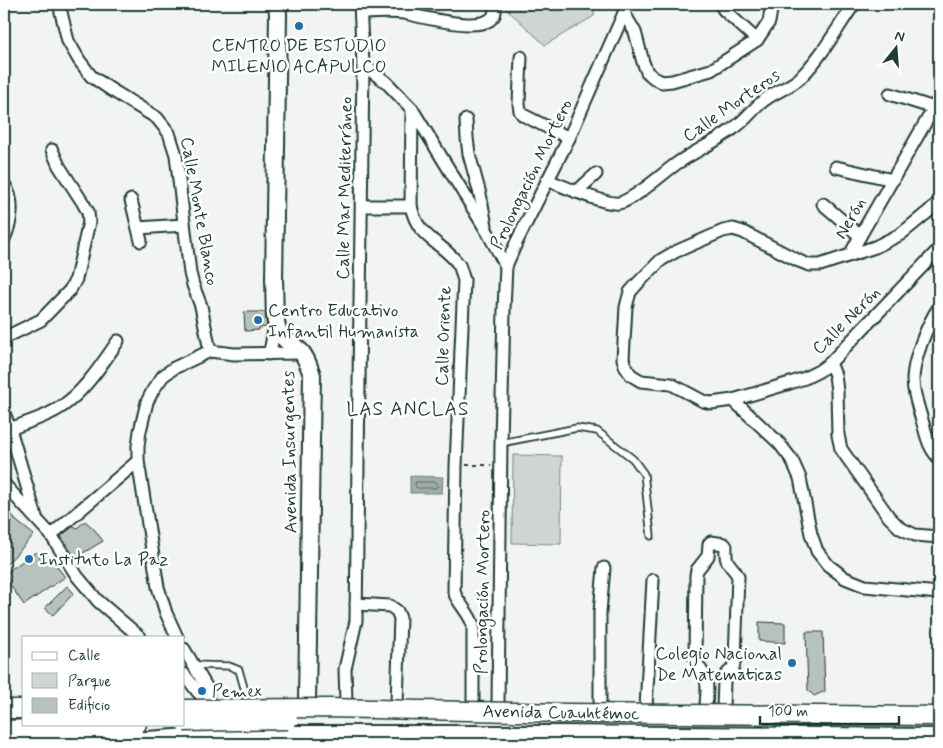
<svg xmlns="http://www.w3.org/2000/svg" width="943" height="748" font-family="Mynerve,sans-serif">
<rect width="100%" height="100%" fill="#f2f3f3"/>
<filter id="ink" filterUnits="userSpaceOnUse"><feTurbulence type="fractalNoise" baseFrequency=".02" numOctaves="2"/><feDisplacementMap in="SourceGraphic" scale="10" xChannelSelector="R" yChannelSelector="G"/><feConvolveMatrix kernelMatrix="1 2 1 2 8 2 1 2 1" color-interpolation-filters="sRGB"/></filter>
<g filter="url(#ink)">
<g fill="#ced5d3" stroke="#768984">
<polygon points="501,4 595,4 594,16 545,45"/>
<polygon points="513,455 562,456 561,544 512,543"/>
</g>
<polygon fill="#a1adaa" stroke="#6d807b" points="410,476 443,477 442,493 410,493"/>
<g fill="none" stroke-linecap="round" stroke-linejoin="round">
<polygon stroke="#536a63" stroke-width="1" points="416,482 436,482 437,483 438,486 435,488 417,488 415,486"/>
</g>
<g fill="#b7c1bd" stroke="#1f3d34">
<polygon points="244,312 265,312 267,327 259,328 259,330 245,331"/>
<polygon points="4,507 15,518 14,519 34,535 4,567 4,535 7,531 4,528"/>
<polygon points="85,521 94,529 103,541 75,558 61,536 74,526 77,528"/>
<polygon points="36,552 43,561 49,556 65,577 24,605 4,576 4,574"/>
<polygon points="67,586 74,593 53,615 45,608"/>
<polygon points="759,622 785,623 785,643 759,641"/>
<polygon points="806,632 823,632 825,691 814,696 808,690"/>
</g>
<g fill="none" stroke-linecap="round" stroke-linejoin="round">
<defs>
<g id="lane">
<polyline points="501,443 577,428 597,431 633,459 644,474 651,536"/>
<polyline points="193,665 229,666 239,670 248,702"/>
</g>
<g id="street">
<polyline points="59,4 68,41 79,60 91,76 110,89 157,118 169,133 176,155 190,273 193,285 201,306 210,351"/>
<polyline points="720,4 724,10 757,40"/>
<path d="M361,13C375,13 391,11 404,13C420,16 505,41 494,4"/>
<polyline points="624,13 635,32 643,62 647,72 654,78 662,82 672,81 711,70 757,40 769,22 772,4"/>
<polyline points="521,57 519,104 520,111 523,115 569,138"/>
<polyline points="363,65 386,82 412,109 488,233 506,266"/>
<polyline points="890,94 934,108"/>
<path d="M412,109L411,206C418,240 442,241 459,265C461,269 462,275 464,280L456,466L454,592C459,605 469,612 473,625V704"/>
<polyline points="466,120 467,138 469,154 480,194 486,226"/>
<polyline points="836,167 893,180"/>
<path d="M547,180C563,186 605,205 619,203C634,200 662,174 676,164C695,151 716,142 734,128C745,121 752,110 762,102C773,92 789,88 800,78C822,56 837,29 854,4"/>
<path d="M4,184C15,200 12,221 4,239"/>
<polyline points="576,192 596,174"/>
<polyline points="131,200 141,241"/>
<polyline points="939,201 934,207 901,234 875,247 820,265 809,265 799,261 743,232 733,229 723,231 675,252 661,260 638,283 630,292 626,307 623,359 626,368 631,375 641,381 671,384 703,401 711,403 733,400 790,383 805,378 819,371 830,363 939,249"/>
<polyline points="823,204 860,236"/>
<polyline points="362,206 411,206"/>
<polyline points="138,228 184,225"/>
<polyline points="850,255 860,236 939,99"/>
<path d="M939,307C927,325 914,357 913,379C913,395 920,412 924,427C927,438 930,450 939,458"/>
<polyline points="4,338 41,320 70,290 76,279 89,222 88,212 83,203 59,166 52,150"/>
<polyline points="268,354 271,347 275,324"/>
<polyline points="830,363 835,375 837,391 838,435 841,449 889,517 900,528 915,535 939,537"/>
<polyline points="733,400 779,443 792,460 800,478 811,534 817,551 828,565 845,578 865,586 939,593"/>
<polyline points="4,413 10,429 36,517"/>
<path d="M10,429C30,421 53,415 69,401C88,386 104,361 118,341"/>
<polyline points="4,484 51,535 77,576 98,601 140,637"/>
<polyline points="51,535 138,461"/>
<polyline points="356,604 390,606 397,611 400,618 397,703"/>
<polyline points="177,637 166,613 158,587 138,461 138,446 140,431 147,402 153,390 163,376 174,368 210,351 234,354 302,353"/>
<polyline points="184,649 207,688 208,702 215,712"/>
<polyline points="184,674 197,691 208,702"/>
<polyline points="346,702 345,669 356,621 363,65 360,4"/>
<polyline points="498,704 501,443 504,309 506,266 517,241 569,138 624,13 627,4"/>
<polyline points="600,707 600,612 604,568"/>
<polyline points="646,708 653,580"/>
<path d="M706,708C706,698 709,685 705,676C701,670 697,665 695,658L696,575L697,570L708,556L709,544L711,542L724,544L726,546C725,566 729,561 738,576L735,659L733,668L726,675L724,681L723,708"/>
</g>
<g id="secondary">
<path d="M277,4L278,14L274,280C275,293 273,321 279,332C284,342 295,345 302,353C307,359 309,367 312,375L307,702"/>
<polyline points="4,740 147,740 230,734 550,734 939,737"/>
</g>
<g id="primary">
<polyline points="4,709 24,709"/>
<polyline points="4,730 99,727 137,724"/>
</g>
</defs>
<use href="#lane" stroke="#1f3d34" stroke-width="9"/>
<use href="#street" stroke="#1f3d34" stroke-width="15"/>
<use href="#secondary" stroke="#1f3d34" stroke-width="20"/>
<use href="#primary" stroke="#1f3d34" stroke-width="21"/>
<polyline stroke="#1f3d34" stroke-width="2" stroke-dasharray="4 4" stroke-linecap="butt" points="466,465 491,465"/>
<use href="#lane" stroke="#fff" stroke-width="5.5"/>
<use href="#street" stroke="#fff" stroke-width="11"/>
<use href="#secondary" stroke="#fff" stroke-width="16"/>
<use href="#primary" stroke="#fff" stroke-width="18"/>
<defs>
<g id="primary-bridge">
<polyline points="184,709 327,708 567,713 939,716"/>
<polyline points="184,722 288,720"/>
</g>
</defs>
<use href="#primary-bridge" stroke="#1f3d34" stroke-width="21" stroke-linecap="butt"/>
<use href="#primary-bridge" stroke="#fff" stroke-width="18"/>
</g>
</g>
<g fill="#1f6fb2" stroke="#fff" stroke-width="2">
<circle cx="299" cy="26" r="5"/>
<circle cx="258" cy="320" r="5"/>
<circle cx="29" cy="559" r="5"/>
<circle cx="792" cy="663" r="5"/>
<circle cx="202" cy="691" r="5"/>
</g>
<g text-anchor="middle" stroke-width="5" stroke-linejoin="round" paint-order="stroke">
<g font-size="18" fill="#1f3d34" stroke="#fff" text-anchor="start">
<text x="299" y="51" text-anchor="middle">CENTRO DE ESTUDIO<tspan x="299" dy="21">MILENIO ACAPULCO</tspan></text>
<text x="268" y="316">Centro Educativo<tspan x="268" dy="21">Infantil Humanista</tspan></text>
<text x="39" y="565">Instituto La Paz</text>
<text x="782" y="659" text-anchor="end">Colegio Nacional<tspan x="782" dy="21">De Matematicas</tspan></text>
<text x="212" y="697">Pemex</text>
</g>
<g font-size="18" fill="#1f3d34" stroke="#fff">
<text transform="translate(731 105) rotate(-35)" y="6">Calle Morteros</text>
<text transform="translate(531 174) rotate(-64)" y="6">Prolongación Mortero</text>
<text transform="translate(344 188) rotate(-89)" y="6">Calle Mar Mediterráneo</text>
<text transform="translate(200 211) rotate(80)" y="6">Calle Monte Blanco</text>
<text transform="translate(850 218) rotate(-60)" y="6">Nerón</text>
<text transform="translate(846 320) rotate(-45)" y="6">Calle Nerón</text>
<text transform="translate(443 336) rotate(-88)" y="6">Calle Oriente</text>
<text transform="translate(289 452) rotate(-91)" y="6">Avenida Insurgentes</text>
<text transform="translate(482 592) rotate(-89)" y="6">Prolongación Mortero</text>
<text transform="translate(561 712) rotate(1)" y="6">Avenida Cuauhtémoc</text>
</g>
<g font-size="19" letter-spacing="1" fill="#1f3d34" stroke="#fff">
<text x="408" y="415">LAS ANCLAS</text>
</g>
</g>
<rect width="943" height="748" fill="none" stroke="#fff" stroke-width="20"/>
<rect x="10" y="10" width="923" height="728" fill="none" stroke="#1f3d34" stroke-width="2" filter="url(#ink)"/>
<rect x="22" y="636" width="162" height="90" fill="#ffffff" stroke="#a5b1ae"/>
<rect x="32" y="652" width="25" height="8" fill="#ffffff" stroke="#a5b1ae"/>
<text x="68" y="660" font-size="15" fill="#1f3d34">Calle</text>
<rect x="32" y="673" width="25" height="15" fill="#ced5d3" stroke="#a5b1ae"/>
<text x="68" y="686" font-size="15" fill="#1f3d34">Parque</text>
<rect x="32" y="698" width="25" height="15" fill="#b7c1bd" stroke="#a5b1ae"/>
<text x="68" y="710" font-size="15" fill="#1f3d34">Edificio</text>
<g transform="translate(896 48) rotate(17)" stroke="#ffffff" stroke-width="4" paint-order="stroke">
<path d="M0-4L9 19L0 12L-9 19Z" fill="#1f3d34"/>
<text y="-8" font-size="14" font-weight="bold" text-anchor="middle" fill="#1f3d34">N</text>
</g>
<path d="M760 716v8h139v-8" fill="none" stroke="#1f3d34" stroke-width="2.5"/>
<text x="768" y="716" font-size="15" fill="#1f3d34" stroke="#ffffff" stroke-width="4" paint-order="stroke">100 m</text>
</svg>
